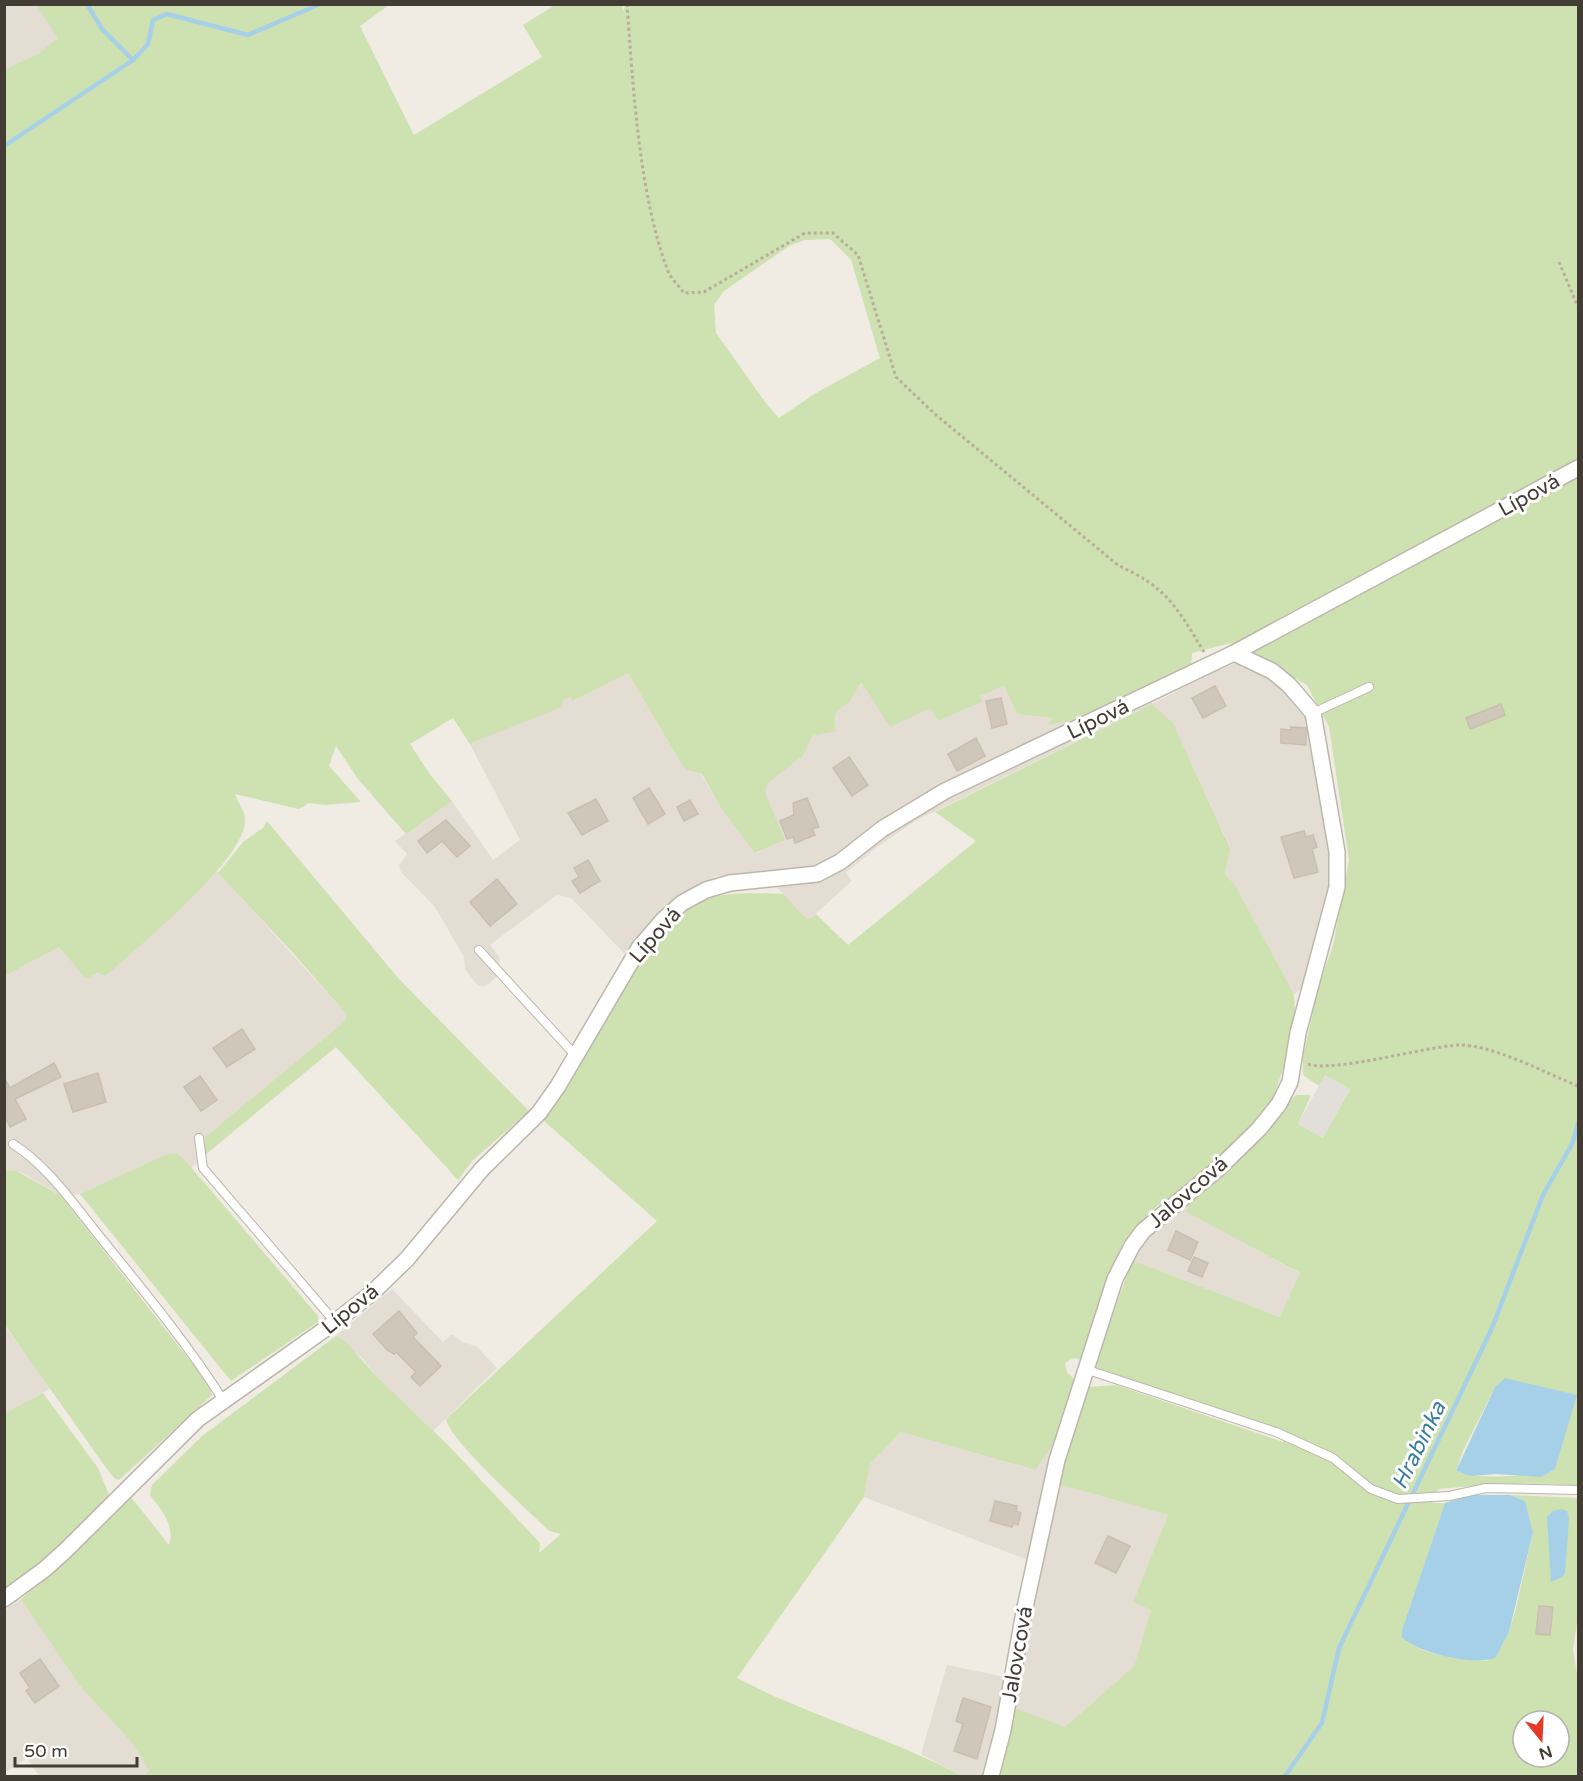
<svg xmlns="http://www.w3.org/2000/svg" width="1583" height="1781" font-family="'Varela Round',sans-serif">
<rect width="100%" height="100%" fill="#f0ece4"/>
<g fill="#e3ddd3">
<polygon points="5,5 36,5 59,38 39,53 5,70"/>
<polygon points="1240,662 1257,668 1281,687 1300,707 1309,723 1334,874 1305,987 1294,994 1235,885 1225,874 1230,847 1173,723 1152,704 917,820 877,847 846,873 852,881 810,919 806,918 762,872 716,876 664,906 624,953 571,898 557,895 490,945 500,958 499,965 504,970 486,986 478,986 465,969 464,957 435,907 401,872 399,866 407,854 395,841 452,801 493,860 520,840 471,746 473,742 570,697 574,701 628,673 682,765 691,771 701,774 721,808 756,853 785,840 765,792 768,783 803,756 812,736 827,732 835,725 834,717 839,707 854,696 856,689 863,683 930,708 938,721 982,702 979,696 1004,686 1017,714 1052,718 1048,724 1145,690 1152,704 1213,672"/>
<polygon points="217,871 347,1015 345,1021 204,1138 205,1155 191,1168 184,1159 167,1154 80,1194 61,1196 25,1174 15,1170 5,1171 5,976 59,947 86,979 97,973 106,976"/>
<polygon points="1187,1204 1185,1210 1301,1274 1280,1317 1132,1260 1146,1236"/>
<polygon points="392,1289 443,1342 452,1334 462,1342 476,1346 497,1368 433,1431 379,1379 363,1359 336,1336"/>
<polygon points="4,1325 51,1388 5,1414 4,1414"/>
<polygon points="901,1432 1034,1470 1057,1439 1058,1484 1168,1515 1133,1602 1151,1610 1134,1666 1065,1727 996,1776 962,1776 921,1754 947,1665 1005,1677 1028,1560 864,1497 870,1464"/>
<polygon points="21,1599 79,1685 133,1744 149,1771 142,1776 39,1776 27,1758 5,1773 5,1610"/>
</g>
<polygon fill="#e2ded9" points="1325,1075 1350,1088 1323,1138 1298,1124"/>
<g fill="#cee1b1" fill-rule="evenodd">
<path d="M626,4L1578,5V1486C1531,1481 1485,1484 1438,1489L1433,1503H1445L1402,1630V1638C1424,1656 1460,1659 1487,1661L1500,1648L1509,1632L1516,1608L1533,1532L1525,1501L1510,1495L1578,1498V1616L1573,1650L1578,1679V1776H996L1014,1708L1065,1727L1134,1666L1151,1610L1133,1602L1168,1515L1058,1484L1088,1387L1116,1385L1283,1442L1287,1433L1095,1367L1132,1260L1280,1317L1300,1273L1185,1211L1193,1196L1296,1095H1311L1298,1124L1323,1138L1350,1089L1325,1075L1319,1086L1303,1075V1057L1319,985L1333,946L1349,860L1329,727L1307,685L1231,643L1192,653L1191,666L1091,716L1047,725L1052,718L1017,714L1004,686L980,696L982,702L938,721L930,708L890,727L862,683C857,687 857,689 854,695C845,711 830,704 836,731L812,736L803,756L768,783L765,792L785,840L755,853L721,808L702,774L687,770L682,765L628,673L573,701L570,697L562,701V707L473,742L471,746L453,718L410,744L429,773L452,801L406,834L358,779L336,746L329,766L361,802L325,805L309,803L299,809L235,794C237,801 245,811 245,819C249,857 135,949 106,976L97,973L86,979L59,947L5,976L4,70L39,53L58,38L36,5H389L360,26L414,135L542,57L523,25L555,5H622L623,11ZM830,239L851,260L880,358L816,393L779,418L768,406L716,333L714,305L724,291L789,246L805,240ZM1495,1387L1576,1395L1555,1469C1528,1476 1482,1481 1456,1471L1463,1451ZM1523,1721H1559V1757H1523Z"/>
<path d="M1152,704L1173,723L1230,848L1225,874L1235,885L1294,994L1295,1014L1286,1060L1273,1098L1254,1126L1211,1168L1201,1172L1195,1181L1156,1207L1123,1243L1083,1360L1073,1358L1065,1363L1067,1372L1076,1381L1057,1439L1035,1470L901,1432L870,1464L864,1497L737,1678C809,1716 890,1737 962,1776H142L149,1771L133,1744L79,1685L21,1599L63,1563L131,1497L169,1545C175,1525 162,1511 150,1495L152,1485L202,1436L336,1336L344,1340L379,1379L448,1445L540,1543L539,1553L561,1534L549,1531C530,1512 449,1440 446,1419L657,1221L544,1121C583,1065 628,949 684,917L686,908C716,890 749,893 783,894L806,918L810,919L816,914L848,945L976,841L935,812Z"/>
<polygon points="267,821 399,979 529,1111 472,1161 458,1180 336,1047 205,1155 204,1138 345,1021 347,1015 293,953 218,873 243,842 263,828"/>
<polygon points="167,1154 177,1154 184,1159 318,1316 318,1322 231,1381 80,1194"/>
<polygon points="15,1170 61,1196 209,1385 212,1395 119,1480 114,1478 104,1465 5,1325 5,1171"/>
<polygon points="43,1393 98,1468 110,1497 54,1552 4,1591 4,1414"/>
</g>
<g fill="#a6d0e7">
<polygon points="1505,1378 1577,1395 1555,1469 1541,1477 1496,1474 1471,1476 1456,1471 1495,1387"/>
<path d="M1472,1495H1510L1525,1501L1533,1532L1509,1632L1495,1658C1473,1666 1420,1653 1402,1638V1630L1445,1503Z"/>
<polygon points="1562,1509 1567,1511 1569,1519 1565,1573 1562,1577 1551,1582 1547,1517 1553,1511"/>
</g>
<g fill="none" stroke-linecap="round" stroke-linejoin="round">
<g stroke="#a6d0e7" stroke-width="4.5">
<polyline points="87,4 102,29 133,60"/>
<polyline points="4,146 133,60 148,44 153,20 167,14 248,35 320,4"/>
<polyline points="1285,1776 1322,1723 1339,1648 1492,1328 1543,1195 1572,1144 1578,1124"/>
</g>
</g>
<g fill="#d0c7bb" stroke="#cabeaf" stroke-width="1.5">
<polygon points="1215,686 1226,706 1203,718 1192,698"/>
<polygon points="1001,698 1007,724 992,728 986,701"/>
<polygon points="1501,704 1505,715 1470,729 1466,718"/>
<polygon points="1291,727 1306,728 1306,745 1281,743 1281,729 1291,730"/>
<polygon points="976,738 985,756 957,771 948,754"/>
<polygon points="849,757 868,785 852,796 833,768"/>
<polygon points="649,788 665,814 648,824 633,798"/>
<polygon points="807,798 819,827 812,829 815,835 795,843 793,837 787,839 780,821 794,815 793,803"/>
<polygon points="596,799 608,821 582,835 568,813"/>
<polygon points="690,800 698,814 684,821 677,807"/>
<polygon points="446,820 470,846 457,857 442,841 427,853 418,841"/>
<polygon points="1304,831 1306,837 1313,835 1317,847 1312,849 1318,872 1294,878 1281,837"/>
<polygon points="588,860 600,881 580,893 572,881 579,877 574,868"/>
<polygon points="497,879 517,904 490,926 470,902"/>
<polygon points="242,1029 255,1049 227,1067 213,1048"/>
<polygon points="54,1063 61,1077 15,1099 26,1119 10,1127 4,1115 4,1077 10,1088"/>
<polygon points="98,1073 106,1102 73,1112 64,1084"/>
<polygon points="200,1076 217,1100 201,1111 184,1087"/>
<polygon points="1176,1231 1198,1242 1190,1260 1168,1250"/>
<polygon points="1194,1257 1208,1263 1202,1277 1188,1271"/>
<polygon points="399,1311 417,1333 413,1337 441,1366 420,1386 411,1377 416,1372 396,1352 394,1354 387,1350 373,1334"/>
<polygon points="995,1501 1017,1506 1016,1511 1021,1513 1018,1525 1013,1523 1012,1527 990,1521"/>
<polygon points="1108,1536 1130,1546 1116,1573 1095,1563"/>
<polygon points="1539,1606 1553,1607 1550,1635 1536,1634"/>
<polygon points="40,1659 59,1686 35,1703 26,1691 30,1688 20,1673"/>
<polygon points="963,1698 991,1707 977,1759 954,1751 963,1724 956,1721"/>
</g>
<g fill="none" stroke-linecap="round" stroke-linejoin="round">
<defs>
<g id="lane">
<polyline points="1313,713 1369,687"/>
<polyline points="479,950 575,1055"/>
<polyline points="199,1138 203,1168 335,1322"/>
<path d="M13,1144C48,1166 75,1206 101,1238C143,1290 187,1343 223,1400"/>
<polyline points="1088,1370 1276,1432 1333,1458 1371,1489 1398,1499 1449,1496 1486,1488 1578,1490"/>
</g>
<g id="street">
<polyline points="4,1599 45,1569 66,1550 198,1419 335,1322 372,1293 407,1259 482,1169 539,1113 558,1086 639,948 664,919 682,903 706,890 730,883 817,874 840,862 882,829 945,791 1234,653 1578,468"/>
<polyline points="991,1776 1003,1730 1024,1612 1057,1460 1115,1279 1132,1246 1143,1231 1219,1168 1259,1129 1279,1104 1290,1082 1298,1033 1337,887 1337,852 1313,713 1289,685 1272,671 1234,653"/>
</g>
</defs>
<use href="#lane" stroke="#bdb6ab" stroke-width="10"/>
<use href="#street" stroke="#bdb6ab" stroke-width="18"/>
<g stroke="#bbad9b" stroke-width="3" stroke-dasharray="3 3" stroke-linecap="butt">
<path d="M627,4C633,85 639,196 668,271C671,279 679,286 684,293L704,292L805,233H833L858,255L896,377L936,415L1119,566C1167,587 1178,609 1204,652"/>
<polyline points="1559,262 1578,307"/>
<path d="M1308,1064C1332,1073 1424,1047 1458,1045C1491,1044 1546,1073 1578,1086"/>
</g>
<use href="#lane" stroke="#fff" stroke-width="8"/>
<use href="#street" stroke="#fff" stroke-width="15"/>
</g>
<g text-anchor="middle" stroke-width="6" stroke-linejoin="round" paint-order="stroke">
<g font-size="21" fill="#423c35" stroke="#fff">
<text transform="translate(1529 495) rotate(-29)" y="7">Lípová</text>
<text transform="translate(1098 719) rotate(-26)" y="7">Lípová</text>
<text transform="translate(655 935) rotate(-49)" y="7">Lípová</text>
<text transform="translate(1188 1192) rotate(-41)" y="7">Jalovcová</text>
<text transform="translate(350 1309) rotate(-39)" y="7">Lípová</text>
<text transform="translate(1017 1654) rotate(-80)" y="7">Jalovcová</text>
</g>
<g font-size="22" font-style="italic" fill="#3a7ca1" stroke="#fff">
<text transform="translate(1418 1445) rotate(-64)" y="8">Hrabinka</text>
</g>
</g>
<rect width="1583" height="1781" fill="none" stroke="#423c35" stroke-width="12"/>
<g transform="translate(1541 1739) rotate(162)"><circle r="28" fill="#ffffff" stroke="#b3b1ae" stroke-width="1.5"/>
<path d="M0-4.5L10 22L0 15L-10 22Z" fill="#e33a29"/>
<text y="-9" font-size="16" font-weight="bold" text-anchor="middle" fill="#423c35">N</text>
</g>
<path d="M15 1757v9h122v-9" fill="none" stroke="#423c35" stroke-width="3"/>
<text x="24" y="1757" font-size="18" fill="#423c35" stroke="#ffffff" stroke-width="4.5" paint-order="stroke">50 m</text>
</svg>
